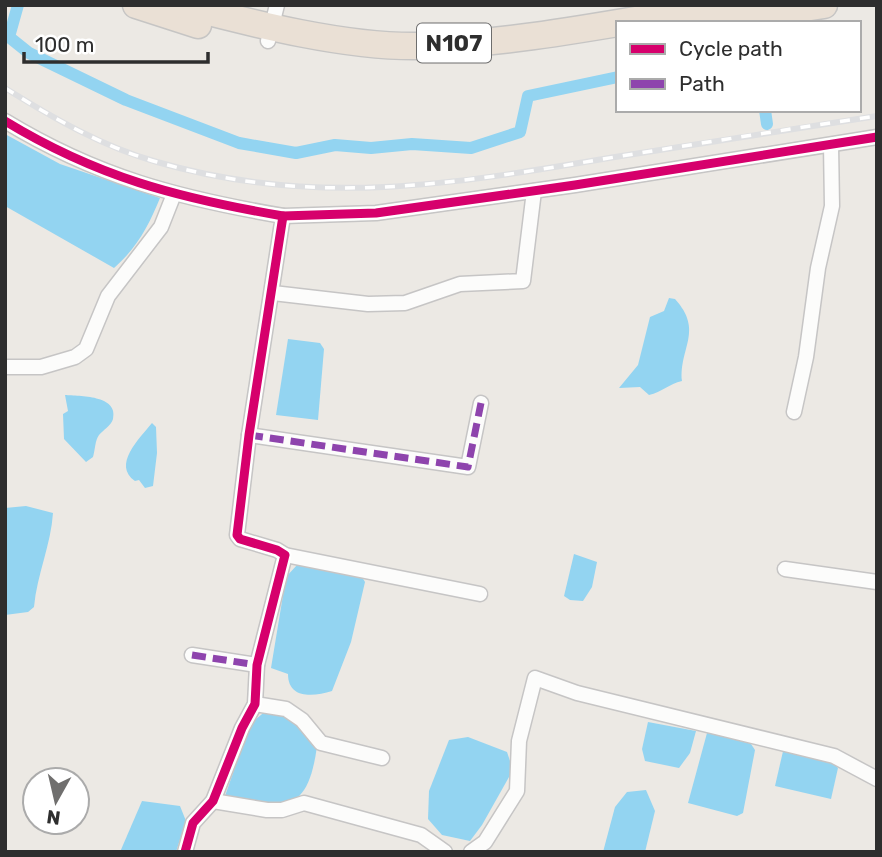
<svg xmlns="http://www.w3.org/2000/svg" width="882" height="857" font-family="Rubik,sans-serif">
<rect width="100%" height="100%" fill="#ece9e4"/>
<g fill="#93d4f1">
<path d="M5,134L60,164L160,198C149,225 137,248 114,268L5,206Z"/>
<path d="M669,298L675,299C704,331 679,348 682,381C669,384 662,392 649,395L640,387L619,388L638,365L650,317L664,311Z"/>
<polygon points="288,339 320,343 324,349 318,420 276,415"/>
<path d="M65,395C79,396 119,395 113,419C111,426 103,430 99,435C95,440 95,451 93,457L86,462L64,439L63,414L68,411Z"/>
<path d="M152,423L156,427L157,453L153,486L145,488L139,480L135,481C112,465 139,439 152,423Z"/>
<path d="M26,506L53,513C51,545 37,574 34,607L28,612L5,615V508Z"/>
<polygon points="574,554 597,562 592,587 583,601 570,600 564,596"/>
<path d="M297,565H321L362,577L365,582L351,642L332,691C313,697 288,699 288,674L271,668L286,577Z"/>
<path d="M268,709C291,714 306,726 317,746C308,815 282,811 225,796L250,724Z"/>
<polygon points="648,722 696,731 690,753 679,768 645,761 642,749"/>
<polygon points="707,733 749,741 755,750 743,813 737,816 688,803"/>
<polygon points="468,737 507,752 513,770 482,825 470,841 442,835 428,819 429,791 449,740"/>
<polygon points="784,747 831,761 838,768 831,799 775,786"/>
<polygon points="646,790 655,811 645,852 603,852 615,807 627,792"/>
<polygon points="142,801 180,806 186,821 176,852 120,852"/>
</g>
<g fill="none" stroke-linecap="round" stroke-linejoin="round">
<g stroke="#93d4f1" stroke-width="12">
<polyline points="18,5 9,37 29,53 126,100 239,143 296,153 335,145 371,148 412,144 471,148 520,132 528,96 618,77"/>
<polyline points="765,110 767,124"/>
</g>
<defs>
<g id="street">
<polyline points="268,41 277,5"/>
<path d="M5,121C97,177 178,198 283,216L249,435L237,535L240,539L277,550L285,555L257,665L255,704L242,728L213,801L193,823L185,852"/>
<polyline points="283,216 376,213 575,185 877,137"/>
<polyline points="273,293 368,304 405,303 460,284 523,281 534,191"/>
<polyline points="5,367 41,367 75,357 86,349 108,296 161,227 174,194"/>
<polyline points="794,412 806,357 818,268 832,206 831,145"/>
<polyline points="249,435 468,467 481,403"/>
<polyline points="285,555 480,594"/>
<polyline points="785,569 877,582"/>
<polyline points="192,655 257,665"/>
<polyline points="255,704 286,709 302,720 321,743 382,758"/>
<polyline points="213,801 267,810 282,810 304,803 421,835 445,852"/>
<polyline points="471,852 485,842 517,791 519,741 535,678 577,693 834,756 877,779"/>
</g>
<g id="highway">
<polyline points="136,5 198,25"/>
<path d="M182,5C254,24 348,48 422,46C524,43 627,20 727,5"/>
<polyline points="706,23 824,5"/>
</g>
</defs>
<use href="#street" stroke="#c6c5c5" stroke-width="17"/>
<use href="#highway" stroke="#c6c5c4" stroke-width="29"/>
<use href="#street" stroke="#fcfcfb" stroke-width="14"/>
<use href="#highway" stroke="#eae0d5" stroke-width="26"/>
<defs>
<path id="rail" d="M5,88C53,118 103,147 157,162C317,208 455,184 615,157C702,143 789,129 877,116"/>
</defs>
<use href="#rail" stroke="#dedfe1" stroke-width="6"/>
<use href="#rail" stroke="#fff" stroke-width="3.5" stroke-dasharray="10" stroke-linecap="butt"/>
<g stroke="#8e44ad" stroke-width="7" stroke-dasharray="14 7" stroke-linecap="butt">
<polyline points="249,435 468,467 481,403"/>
<polyline points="192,655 257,665"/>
</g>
<defs>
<g id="cycleway">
<path d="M5,121C97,177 178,198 283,216L249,435L237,535L240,539L277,550L285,555L257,665L255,704L242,728L213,801L193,823L185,852"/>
<polyline points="283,216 376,213 575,185 877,137"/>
</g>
</defs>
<use href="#cycleway" stroke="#fff" stroke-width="13"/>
<use href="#cycleway" stroke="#d6006c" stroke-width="9"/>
</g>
<g text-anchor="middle" stroke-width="7" stroke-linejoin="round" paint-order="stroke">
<rect fill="#fff" stroke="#6d6d6d" stroke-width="2" x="417" y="23.5" width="74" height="39" rx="5"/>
<g font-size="23" font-weight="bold" fill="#2e2e2e">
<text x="454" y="51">N107</text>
</g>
</g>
<rect width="882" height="857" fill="none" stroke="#2e2e2e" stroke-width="14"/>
<rect x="616" y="21" width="245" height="91" fill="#ffffff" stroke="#ababab" stroke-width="2"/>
<rect x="630" y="44" width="35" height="10" fill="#d6006c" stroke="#ababab" stroke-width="2"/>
<text x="679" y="56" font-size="21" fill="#2e2e2e">Cycle path</text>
<rect x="630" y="79" width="35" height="10" fill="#8e44ad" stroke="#ababab" stroke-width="2"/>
<text x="679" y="91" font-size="21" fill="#2e2e2e">Path</text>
<g transform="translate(56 801) rotate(188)"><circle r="33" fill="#ffffff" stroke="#ababab" stroke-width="2"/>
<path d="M0-5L12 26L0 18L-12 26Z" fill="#706f6e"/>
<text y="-10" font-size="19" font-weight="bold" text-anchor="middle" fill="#2e2e2e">N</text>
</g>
<path d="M24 52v10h184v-10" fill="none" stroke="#2e2e2e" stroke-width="3.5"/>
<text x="35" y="52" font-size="21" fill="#2e2e2e" stroke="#ffffff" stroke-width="5" paint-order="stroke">100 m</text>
</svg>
